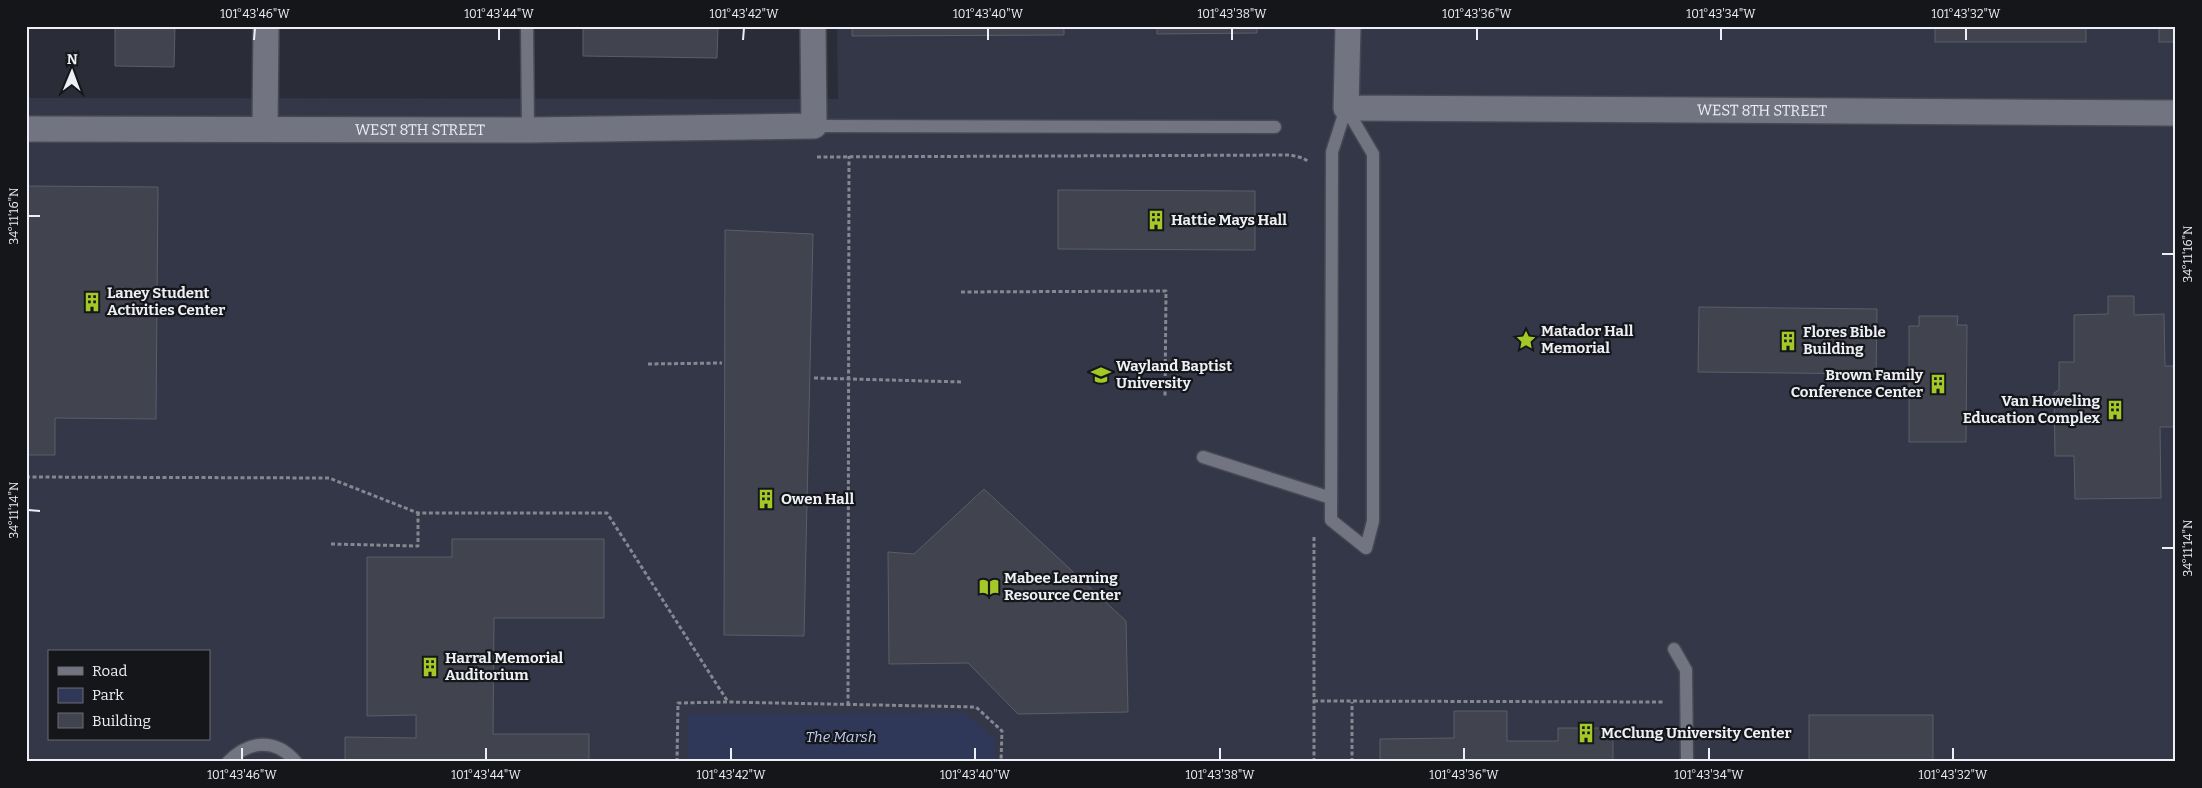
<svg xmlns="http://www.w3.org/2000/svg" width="2202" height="788" font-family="Bitter,serif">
<rect width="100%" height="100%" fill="#2a2d37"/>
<path fill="#333747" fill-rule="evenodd" d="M837,26H2176V762H26V98L838,99ZM49,652H209V739H49Z"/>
<polygon fill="#303859" points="965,713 995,739 995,762 688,762 688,714"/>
<g fill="#41444f" stroke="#5b5e69">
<polygon points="115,26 175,26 174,67 115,66"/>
<polygon points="583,26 718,26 717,58 583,56"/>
<polygon points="852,26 1064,26 1064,35 852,36"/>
<polygon points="1157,26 1257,26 1257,33 1157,34"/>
<rect x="1935" y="26" width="151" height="16"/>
<rect x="2159" y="26" width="17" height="16"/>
<polygon points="26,186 158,187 156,419 55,418 55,455 26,455"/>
<polygon points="1058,190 1255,191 1255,250 1058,249"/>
<polygon points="725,230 813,234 804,636 724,635"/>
<polygon points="2108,296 2134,296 2134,315 2164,314 2165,366 2176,366 2176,427 2160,427 2161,498 2075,499 2074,456 2055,456 2054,393 2059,390 2059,362 2074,362 2074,315 2108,314"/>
<polygon points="1699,307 1877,309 1876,374 1698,372"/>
<polygon points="1919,316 1958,316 1957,325 1967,325 1966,442 1909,442 1909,326 1919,326"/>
<polygon points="984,489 1126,621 1128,712 1018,714 968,663 889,664 888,552 914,554"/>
<polygon points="452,539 604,539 604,618 494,618 493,734 589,734 589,762 345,762 345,737 416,738 416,715 367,716 367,557 452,557"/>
<polygon points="1454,711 1507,711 1507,741 1558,741 1558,728 1613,728 1613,762 1380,762 1380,739 1454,738"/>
<rect x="1809" y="715" width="124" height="47"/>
</g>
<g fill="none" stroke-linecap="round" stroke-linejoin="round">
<defs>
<g id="service">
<polyline points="527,26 528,130"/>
<polygon points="1346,108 1373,154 1373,521 1366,548 1331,520 1332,152"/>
<polyline points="814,126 1275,127"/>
<polyline points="1203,457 1331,498"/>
<polyline points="1674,649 1686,670 1687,762"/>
<path d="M228,762C249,740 276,738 296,762"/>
</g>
<g id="minor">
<path id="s1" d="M1348,26L1346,108L2176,113"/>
<polyline points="265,128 266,26"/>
<path id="s2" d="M26,129L528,130L814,126L813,26"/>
</g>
</defs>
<use href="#service" stroke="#474952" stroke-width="15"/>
<use href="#minor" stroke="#474952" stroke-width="28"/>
<g stroke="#858890" stroke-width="3" stroke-dasharray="4 2.5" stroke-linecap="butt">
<polyline points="817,157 1290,155 1303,158 1309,162"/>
<polyline points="961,292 1166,291 1165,398"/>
<polyline points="648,364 722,363"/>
<polyline points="814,378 963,382"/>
<polyline points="26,477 329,478 418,513 607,513 728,702"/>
<polyline points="331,544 418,546 418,513"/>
<polyline points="1314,701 1663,702"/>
<polyline points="848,705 849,156"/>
<polyline points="677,762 678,703 728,702 976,707 1002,731 1001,762"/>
<polyline points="1314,762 1314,535"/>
<polyline points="1352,762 1352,702"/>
</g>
<use href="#service" stroke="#727581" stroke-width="12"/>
<use href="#minor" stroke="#727581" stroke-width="25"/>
</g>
<path fill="none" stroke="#edeff5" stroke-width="2" d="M254,40L255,28M499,40V28M743,40L744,28M988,40V28M1232,40V28M1477,40V28M1721,40V28M1966,40V28M28,216H40M2162,254H2174M28,510L40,511M2162,548H2174M242,760V748M486,760V748M731,760V748M975,760V748M1220,760V748M1464,760V748M1709,760V748M1953,760V748"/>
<defs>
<symbol id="building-bare" viewBox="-9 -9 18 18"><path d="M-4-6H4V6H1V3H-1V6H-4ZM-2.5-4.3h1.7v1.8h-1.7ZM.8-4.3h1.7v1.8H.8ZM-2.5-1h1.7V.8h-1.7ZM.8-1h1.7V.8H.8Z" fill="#a4c825" stroke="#14161a" stroke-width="2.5" paint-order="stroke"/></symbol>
<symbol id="sight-bare" viewBox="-9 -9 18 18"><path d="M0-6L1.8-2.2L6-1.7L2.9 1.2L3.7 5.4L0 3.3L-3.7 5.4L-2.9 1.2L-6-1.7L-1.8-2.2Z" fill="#a4c825" stroke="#14161a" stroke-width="2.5" paint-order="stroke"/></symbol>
<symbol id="university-bare" viewBox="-9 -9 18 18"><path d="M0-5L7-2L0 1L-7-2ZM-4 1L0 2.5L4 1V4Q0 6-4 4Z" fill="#a4c825" stroke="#14161a" stroke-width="2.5" paint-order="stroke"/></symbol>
<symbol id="library-bare" viewBox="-9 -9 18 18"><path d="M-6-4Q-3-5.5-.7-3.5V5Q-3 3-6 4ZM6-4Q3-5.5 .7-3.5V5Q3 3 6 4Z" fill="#a4c825" stroke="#14161a" stroke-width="2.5" paint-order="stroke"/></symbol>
</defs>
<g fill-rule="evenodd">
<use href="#building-bare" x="1142" y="206" width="28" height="28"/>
<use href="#building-bare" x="78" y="288" width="28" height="28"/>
<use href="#sight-bare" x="1512" y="326" width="28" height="28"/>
<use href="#building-bare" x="1774" y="327" width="28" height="28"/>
<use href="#university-bare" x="1087" y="361" width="28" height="28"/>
<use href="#building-bare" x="1924" y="370" width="28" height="28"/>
<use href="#building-bare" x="2101" y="396" width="28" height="28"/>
<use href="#building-bare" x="752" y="485" width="28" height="28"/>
<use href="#library-bare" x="975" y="573" width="28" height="28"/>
<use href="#building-bare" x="416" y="653" width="28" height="28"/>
<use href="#building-bare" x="1572" y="719" width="28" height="28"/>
</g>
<g text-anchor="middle" stroke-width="4.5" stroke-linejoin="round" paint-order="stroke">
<g font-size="15" fill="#edeff5" stroke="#14161a">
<text dy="5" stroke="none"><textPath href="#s1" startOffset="498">WEST 8TH STREET</textPath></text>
<text dy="5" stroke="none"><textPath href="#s2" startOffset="394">WEST 8TH STREET</textPath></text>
</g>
<g font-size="15" font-weight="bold" fill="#edeff5" stroke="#14161a" text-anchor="start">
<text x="1171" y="225">Hattie Mays Hall</text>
<text x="107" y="298">Laney Student<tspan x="107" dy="17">Activities Center</tspan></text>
<text x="1541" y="336">Matador Hall<tspan x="1541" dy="17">Memorial</tspan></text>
<text x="1803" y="337">Flores Bible<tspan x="1803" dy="17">Building</tspan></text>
<text x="1116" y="371">Wayland Baptist<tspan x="1116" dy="17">University</tspan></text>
<text x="1923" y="380" text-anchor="end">Brown Family<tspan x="1923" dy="17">Conference Center</tspan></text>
<text x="2100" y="406" text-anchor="end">Van Howeling<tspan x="2100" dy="17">Education Complex</tspan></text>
<text x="781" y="504">Owen Hall</text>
<text x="1004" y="583">Mabee Learning<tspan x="1004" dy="17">Resource Center</tspan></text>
<text x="445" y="663">Harral Memorial<tspan x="445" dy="17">Auditorium</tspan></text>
<text x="1601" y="738">McClung University Center</text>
</g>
<g font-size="15" font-style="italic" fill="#becbf5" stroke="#14161a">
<text x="841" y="742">The Marsh</text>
</g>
</g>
<rect width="2202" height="788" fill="none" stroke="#14161a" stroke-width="55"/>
<rect x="48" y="650" width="162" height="90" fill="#14161a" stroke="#6b6d72"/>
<rect x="58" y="667" width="25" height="8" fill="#727581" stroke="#6b6d72"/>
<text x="92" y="676" font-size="15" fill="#edeff5">Road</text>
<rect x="58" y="688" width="25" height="15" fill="#303859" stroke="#6b6d72"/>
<text x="92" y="700" font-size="15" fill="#edeff5">Park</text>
<rect x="58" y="713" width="25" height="15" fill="#41444f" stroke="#6b6d72"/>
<text x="92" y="726" font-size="15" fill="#edeff5">Building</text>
<g transform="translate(72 72) rotate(1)" stroke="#14161a" stroke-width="4" paint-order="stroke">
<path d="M0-4L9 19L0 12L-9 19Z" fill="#edeff5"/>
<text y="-8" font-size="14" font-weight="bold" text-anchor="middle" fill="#edeff5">N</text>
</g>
<rect x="28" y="28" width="2146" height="732" fill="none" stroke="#edeff5" stroke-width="2"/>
<g font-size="12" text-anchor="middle" fill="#edeff5">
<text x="255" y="18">101°43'46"W</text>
<text x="499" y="18">101°43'44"W</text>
<text x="744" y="18">101°43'42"W</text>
<text x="988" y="18">101°43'40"W</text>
<text x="1232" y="18">101°43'38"W</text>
<text x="1477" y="18">101°43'36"W</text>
<text x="1721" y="18">101°43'34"W</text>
<text x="1966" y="18">101°43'32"W</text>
<text transform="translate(14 216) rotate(-90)" y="4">34°11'16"N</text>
<text transform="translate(2188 254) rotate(-90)" y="4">34°11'16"N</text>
<text transform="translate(14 510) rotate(-90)" y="4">34°11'14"N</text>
<text transform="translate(2188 548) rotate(-90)" y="4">34°11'14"N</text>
<text x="242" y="779">101°43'46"W</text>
<text x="486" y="779">101°43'44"W</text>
<text x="731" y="779">101°43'42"W</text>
<text x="975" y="779">101°43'40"W</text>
<text x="1220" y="779">101°43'38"W</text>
<text x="1464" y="779">101°43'36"W</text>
<text x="1709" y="779">101°43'34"W</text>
<text x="1953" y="779">101°43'32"W</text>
</g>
</svg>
